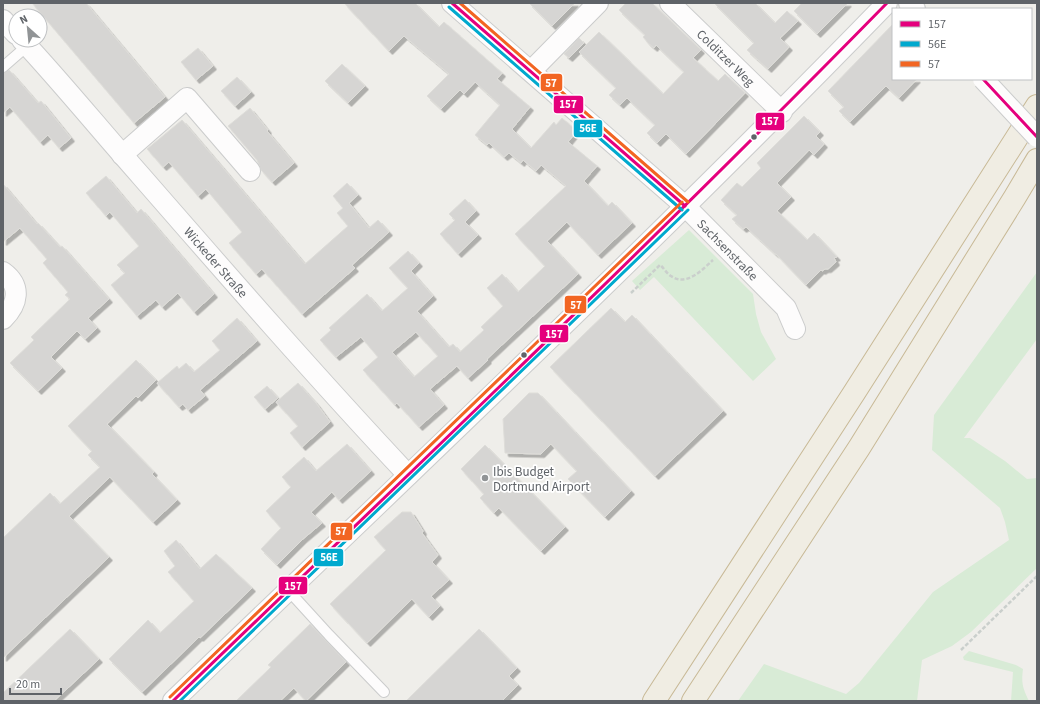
<svg xmlns="http://www.w3.org/2000/svg" width="1040" height="704" font-family="'Source Sans 3',sans-serif">
<defs>
<filter id="shadow"><feDropShadow dx="3.5" dy="3.5" stdDeviation="0" flood-color="#0004"/></filter>
</defs>
<rect width="100%" height="100%" fill="#efeeea"/>
<g fill="#d8ebd6">
<polygon points="689,230 753,294 756,314 761,332 776,359 753,381 654,277 640,290 632,281"/>
<polygon points="1037,272 1037,339 964,438 970,438 1005,461 1027,479 1037,478 1037,568 971,632 952,646 922,660 917,701 738,701 764,664 846,694 859,683 933,592 1009,540 1005,522 1000,508 932,450 934,415"/>
<path d="M969,651L1016,665L1023,669C1021,683 1023,689 1029,701H1011L1013,672L964,660L963,657Z"/>
</g>
<g fill="#d6d5d3" stroke="#deddd9" fill-rule="evenodd" filter="url(#shadow)">
<polygon points="32,3 86,3 165,97 134,123"/>
<path d="M344,3H415L439,27L444,22L502,73L497,79L530,107L512,129L531,148L554,122L556,125L562,118L577,131L568,142L597,166L584,181L608,206L612,202L632,223L598,255L567,222L547,241L578,274L487,359L488,360L468,378L457,366L430,389L444,405L419,427L397,403L395,405L363,370L378,357L361,337L336,357L320,340L331,330L329,328L367,294L382,311L408,288L389,268L408,251L419,263L411,271L433,296L417,311L449,347L453,344L460,352L484,330L481,327L503,306L487,288L502,274L518,292L545,266L515,234L566,186L541,165L536,171L523,160L521,163L509,153L504,157L489,143L487,145L475,135L500,105L475,82L464,94L460,90L441,109L427,96L449,74L404,36L389,51ZM416,332L438,356L414,377L392,352Z"/>
<polygon points="529,3 575,3 552,26"/>
<polygon points="626,3 652,3 701,50 693,58 718,81 725,74 745,93 686,154 666,134 657,143 647,133 655,125 627,98 620,105 609,95 616,88 579,52 599,32 663,94 684,72 656,45 654,48 648,43 643,37 645,35 619,10"/>
<polygon points="714,3 755,3 775,23 787,11 798,21 780,38 789,47 768,69 747,50 754,43"/>
<polygon points="802,3 848,3 817,34 794,11"/>
<polygon points="893,24 893,79 917,79 899,98 886,86 850,122 839,111 844,107 828,91"/>
<polygon points="579,38 584,43 569,58 564,54"/>
<polygon points="198,48 213,66 196,80 181,62"/>
<polygon points="342,64 365,86 348,103 325,81"/>
<polygon points="9,70 38,103 41,101 71,138 59,148 48,135 40,142 10,107 3,113 3,73"/>
<polygon points="237,77 251,92 235,106 221,91"/>
<polygon points="250,108 268,130 267,131 294,163 272,182 261,170 257,160 228,126"/>
<polygon points="804,116 820,132 816,136 824,144 814,155 809,150 777,183 791,197 777,211 807,240 814,233 837,257 834,258 836,262 828,269 825,269 822,271 821,270 806,285 776,254 775,254 746,227 743,229 732,219 737,215 721,200 737,183 742,187 761,168 757,163"/>
<polygon points="182,120 305,264 348,226 337,213 343,208 333,196 347,183 358,195 349,203 369,228 378,220 389,232 352,265 355,268 302,314 262,269 256,274 229,243 242,232 206,189 198,196 169,162 163,167 147,149"/>
<polygon points="106,176 137,213 141,209 214,294 194,312 178,293 162,307 156,300 137,316 111,285 125,273 117,265 139,246 110,212 106,216 86,193"/>
<polygon points="3,184 37,224 38,223 60,247 62,246 109,299 88,318 97,328 85,339 77,331 51,357 62,368 38,391 10,363 34,340 31,337 70,299 65,295 68,292 43,263 47,259 20,228 3,242"/>
<polygon points="465,199 476,211 465,222 478,235 458,254 440,234 455,220 449,214"/>
<polygon points="611,308 625,322 632,315 723,411 655,476 550,367"/>
<polygon points="237,318 257,341 200,390 205,396 188,410 183,404 179,407 157,383 177,366 179,369 186,363 194,372 220,350 212,341"/>
<polygon points="136,360 156,380 138,398 136,396 107,424 154,472 152,474 177,500 153,522 110,477 69,516 109,557 3,658 3,538 50,493 60,504 100,467 88,455 92,451 68,426"/>
<polygon points="298,383 316,403 330,422 302,447 290,433 298,426 276,402"/>
<polygon points="267,386 278,398 265,409 254,397"/>
<polygon points="529,393 538,393 631,491 605,517 568,479 577,471 551,444 541,454 505,453 503,419"/>
<polygon points="347,444 371,471 339,500 332,492 311,512 322,523 303,539 277,565 261,549 281,528 266,511 291,487 282,477 304,457 316,471"/>
<polygon points="485,445 565,527 541,551 499,508 494,513 480,498 484,494 461,469"/>
<polygon points="402,512 411,512 423,531 422,533 438,555 432,562 449,580 431,596 440,606 429,617 412,599 367,643 330,604 386,550 374,537"/>
<polygon points="176,540 200,569 216,554 252,588 200,638 199,637 142,692 109,659 148,620 160,633 194,601 168,572 175,566 164,551"/>
<polygon points="310,624 346,662 306,701 294,688 280,701 236,701 271,667 268,665"/>
<polygon points="70,629 99,659 54,701 3,701 3,693"/>
<polygon points="479,629 517,668 509,676 518,685 502,701 406,701"/>
</g>
<g fill="none" stroke-linecap="round" stroke-linejoin="round">
<defs>
<g id="service">
<polyline points="3,67 27,46"/>
<polyline points="288,590 329,635 384,692"/>
</g>
<g id="minor">
<path id="s1" d="M452,3L685,206L786,308L795,329"/>
<path id="s2" d="M670,3L782,112"/>
<polyline points="909,3 915,9"/>
<polyline points="3,20 16,34"/>
<path id="s3" d="M22,40C63,84 101,131 141,176C229,277 317,378 408,475"/>
<polyline points="531,71 598,3"/>
<polyline points="122,155 187,98 250,171"/>
<path d="M3,272C22,286 18,304 3,319"/>
<path d="M173,701C413,470 655,242 887,3"/>
</g>
<g id="motorway">
<polyline points="654,701 854,393 1037,106"/>
<polyline points="693,701 859,448 1015,197 1037,160"/>
</g>
</defs>
<use href="#service" stroke="#cbcccc" stroke-width="12"/>
<use href="#minor" stroke="#cbcccc" stroke-width="22"/>
<use href="#motorway" stroke="#c8b996" stroke-width="24"/>
<g stroke="#cacfcc" stroke-width="2.5" stroke-dasharray="4 2" stroke-linecap="butt">
<path d="M631,293L660,265C664,268 667,274 671,276C687,287 703,269 713,260"/>
<polyline points="961,650 1037,576"/>
</g>
<use href="#service" stroke="#fdfcfc" stroke-width="10"/>
<use href="#minor" stroke="#fdfcfc" stroke-width="20"/>
<use href="#motorway" stroke="#f0ede3" stroke-width="22"/>
<defs>
<polyline id="minor-bridge" points="983,79 1037,137"/>
</defs>
<use href="#minor-bridge" stroke="#cbcccc" stroke-width="22" stroke-linecap="butt"/>
<use href="#minor-bridge" stroke="#fdfcfc" stroke-width="20"/>
<defs>
<g id="bus-1">
<polyline points="452,3 685,206"/>
<polyline points="983,79 1037,137"/>
<path d="M173,701C413,470 654,241 887,3"/>
</g>
<g id="bus-2">
<polyline points="449,7 682,210"/>
<polyline points="180,701 688,210"/>
</g>
<g id="bus-3">
<polyline points="460,3 688,202"/>
<polyline points="170,697 682,202"/>
</g>
</defs>
<use href="#bus-1" stroke="#fff" stroke-width="6"/>
<use href="#bus-2" stroke="#fff" stroke-width="6"/>
<use href="#bus-3" stroke="#fff" stroke-width="6"/>
<use href="#bus-1" stroke="#e5007d" stroke-width="3"/>
<use href="#bus-2" stroke="#00a9ce" stroke-width="3"/>
<use href="#bus-3" stroke="#f26522" stroke-width="3"/>
</g>
<g fill="#5f6368" stroke="#fff" stroke-width="1.5">
<circle cx="754" cy="137" r="3.5"/>
<circle cx="524" cy="355" r="3.5"/>
</g>
<circle fill="#919496" stroke="#fff" stroke-width="1.5" cx="485" cy="478" r="4"/>
<g text-anchor="middle" stroke-width="3.5" stroke-linejoin="round" paint-order="stroke">
<g font-size="13" fill="#5f6368" stroke="#fff">
<text dy="5" stroke="none"><textPath href="#s2" startOffset="78">Colditzer Weg</textPath></text>
<text dy="5" stroke="none"><textPath href="#s1" startOffset="370">Sachsenstraße</textPath></text>
<text dy="5" stroke="none"><textPath href="#s3" startOffset="295">Wickeder Straße</textPath></text>
</g>
<g font-size="13" fill="#5f6368" stroke="#fff" text-anchor="start">
<text x="493" y="476">Ibis Budget<tspan x="493" dy="15">Dortmund Airport</tspan></text>
</g>
</g>
<g stroke="#fff" stroke-width="1.5">
<rect x="540" y="73" width="23" height="19" rx="4" fill="#f26522"/>
<rect x="553" y="95" width="31" height="19" rx="4" fill="#e5007d"/>
<rect x="755" y="112" width="30" height="19" rx="4" fill="#e5007d"/>
<rect x="573" y="119" width="30" height="19" rx="4" fill="#00a9ce"/>
<rect x="564" y="295" width="23" height="19" rx="4" fill="#f26522"/>
<rect x="539" y="324" width="30" height="19" rx="4" fill="#e5007d"/>
<rect x="330" y="522" width="23" height="19" rx="4" fill="#f26522"/>
<rect x="313" y="548" width="31" height="19" rx="4" fill="#00a9ce"/>
<rect x="278" y="576" width="30" height="19" rx="4" fill="#e5007d"/>
</g>
<g font-size="11" text-anchor="middle" font-weight="bold" fill="#fff">
<text x="551" y="87">57</text>
<text x="568" y="108">157</text>
<text x="770" y="125">157</text>
<text x="588" y="132">56E</text>
<text x="576" y="309">57</text>
<text x="554" y="338">157</text>
<text x="341" y="535">57</text>
<text x="329" y="561">56E</text>
<text x="293" y="590">157</text>
</g>
<rect width="1040" height="704" fill="none" stroke="#5f6368" stroke-width="8"/>
<rect x="892" y="8" width="140" height="72" fill="#ffffff" stroke="#bfc1c3"/>
<rect x="900" y="21" width="20" height="6" fill="#e5007d" stroke="#bfc1c3"/>
<text x="928" y="28" font-size="12" fill="#5f6368">157</text>
<rect x="900" y="41" width="20" height="6" fill="#00a9ce" stroke="#bfc1c3"/>
<text x="928" y="48" font-size="12" fill="#5f6368">56E</text>
<rect x="900" y="61" width="20" height="6" fill="#f26522" stroke="#bfc1c3"/>
<text x="928" y="68" font-size="12" fill="#5f6368">57</text>
<g transform="translate(28 28) rotate(333)"><circle r="19" fill="#ffffff" stroke="#bfc1c3"/>
<path d="M0-3L7 15L0 10L-7 15Z" fill="#919496"/>
<text y="-6" font-size="11" font-weight="bold" text-anchor="middle" fill="#5f6368">N</text>
</g>
<path d="M10 688v6h51v-6" fill="none" stroke="#5f6368" stroke-width="2"/>
<text x="16" y="688" font-size="12" fill="#5f6368" stroke="#ffffff" stroke-width="3" paint-order="stroke">20 m</text>
</svg>
